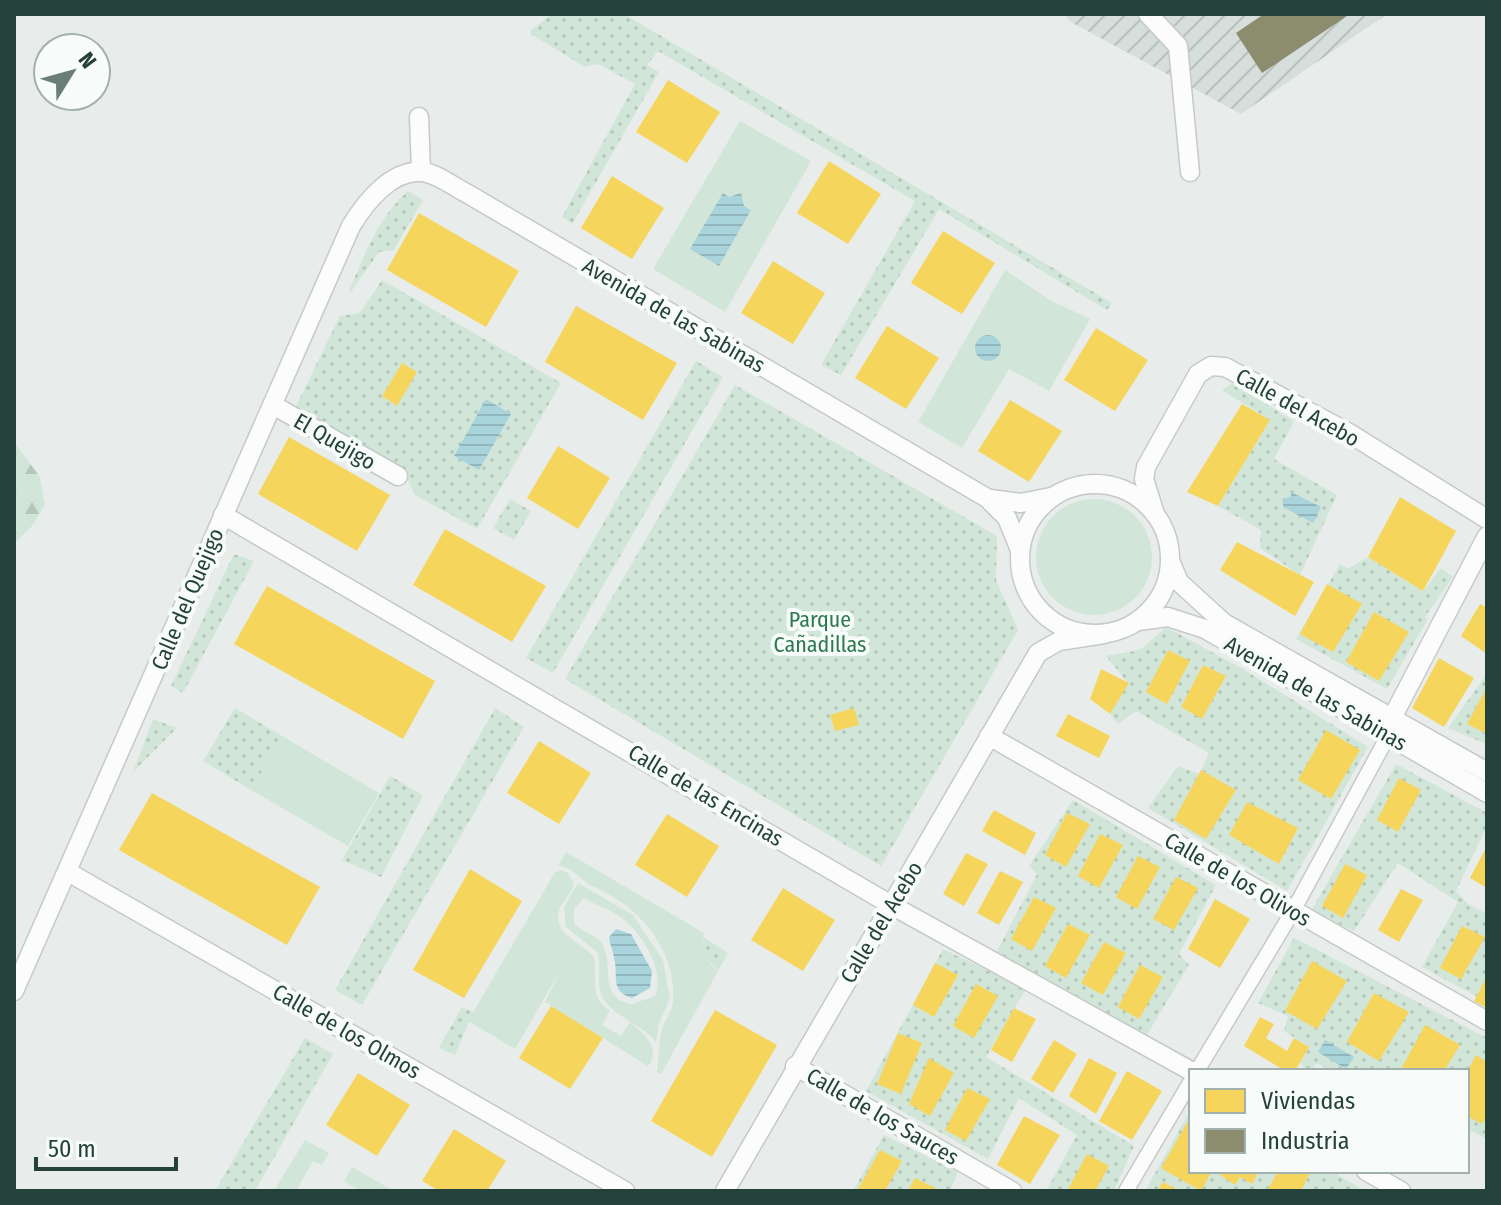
<svg xmlns="http://www.w3.org/2000/svg" width="1501" height="1205" font-family="'Fira Sans Condensed',sans-serif">
<defs>
<pattern id="industrial-furrows" width="10" height="10" patternUnits="userSpaceOnUse" patternTransform="scale(2)"><rect width="10" height="10" fill="#d6dedb"/><path d="M-1 1l2-2M0 10L10 0M9 11l2-2" fill="none" stroke="#b8c0bd"/></pattern>
<pattern id="forest-firs" width="22" height="20" patternUnits="userSpaceOnUse" patternTransform="scale(2)"><rect width="22" height="20" fill="#d1e6d8"/><path d="M5 1l3.5 6h-7zM16 11l3.5 6h-7z" fill="#b3c6ba"/></pattern>
<pattern id="park-dots" width="8" height="8" patternUnits="userSpaceOnUse" patternTransform="scale(2)"><rect width="8" height="8" fill="#d1e6d8"/><path d="M2 2h.1M6 6h.1" fill="none" stroke="#b3c6ba" stroke-width="1.8" stroke-linecap="round"/></pattern>
<pattern id="water-rules" width="6" height="5" patternUnits="userSpaceOnUse" patternTransform="scale(2)"><rect width="6" height="5" fill="#a9d4db"/><path d="M0 2.5h6" fill="none" stroke="#91b7bd"/></pattern>
</defs>
<rect width="100%" height="100%" fill="#e8edeb"/>
<polygon fill="url(#industrial-furrows)" points="1065,14 1387,14 1241,114 1069,21"/>
<g fill="#d1e6d8" fill-rule="evenodd">
<polygon points="740,121 811,161 725,312 653,269"/>
<polygon points="1005,270 1050,300 1090,319 1049,391 1009,369 962,448 918,422"/>
<circle cx="1094" cy="557" r="58"/>
<polygon points="282,736 379,793 348,846 251,790"/>
<path d="M566,852L704,933C699,947 706,962 718,971L661,1074L657,1072C659,1058 658,1042 662,1029C665,1019 673,1011 673,1001C677,950 639,906 594,887C581,882 574,867 558,866Z"/>
<path d="M561,870L568,873L574,883C572,893 565,898 561,906C548,933 582,942 594,957C598,977 588,998 610,1010L602,1025L621,1036L630,1022C644,1033 662,1049 648,1066L545,1002L559,973L515,1049L468,1021L555,872Z"/>
<path d="M578,883L633,915L663,960L670,999L659,1023L656,1042C642,1024 612,1016 602,997C595,982 603,967 597,952L566,927L564,907ZM584,898C594,905 611,909 623,919C644,936 665,971 655,996L632,1004C595,998 617,962 600,941C592,932 580,932 574,923V909Z"/>
<polygon points="305,1140 329,1153 322,1165 313,1161 296,1191 274,1191"/>
<polygon points="352,1167 394,1191 361,1191 344,1181"/>
</g>
<polygon fill="url(#forest-firs)" points="14,442 40,477 45,505 32,526 14,544"/>
<g fill="url(#park-dots)">
<polygon points="552,14 624,14 1112,303 1107,310 939,209 841,375 821,365 915,201 658,51 647,65 659,72 572,224 562,217 635,84 598,64 585,67 531,34 531,30"/>
<path d="M408,191L423,200L394,250L379,252L351,292L349,291C365,254 377,219 408,191Z"/>
<polygon points="382,280 561,383 477,529 415,495 404,471 296,406 340,316 360,313"/>
<polygon points="696,361 723,377 553,673 526,658"/>
<polygon points="1232,383 1294,421 1274,459 1337,495 1300,575 1260,548 1261,530 1218,506 1270,420 1222,390"/>
<polygon points="735,385 997,536 996,580 1018,630 881,866 565,679"/>
<polygon points="510,499 531,511 514,540 493,528"/>
<polygon points="234,554 254,561 183,693 171,686"/>
<polygon points="1368,557 1423,591 1441,568 1453,577 1425,617 1428,619 1387,689 1296,639 1340,564 1348,569"/>
<polygon points="1166,627 1243,669 1368,747 1287,891 1148,808 1178,766 1199,774 1209,753 1136,711 1118,724 1110,714 1128,683 1106,656 1140,650"/>
<polygon points="1487,674 1487,744 1448,728"/>
<polygon points="235,708 282,736 251,790 203,761"/>
<polygon points="495,708 524,727 362,1005 335,990"/>
<polygon points="153,719 177,728 133,772"/>
<polygon points="1396,764 1487,813 1487,826 1456,891 1468,904 1487,914 1487,1002 1422,967 1458,902 1398,863 1354,931 1311,911"/>
<polygon points="390,776 423,795 381,877 342,860"/>
<polygon points="1073,800 1216,885 1179,954 1189,965 1145,1038 996,953 1037,874 1029,866"/>
<polygon points="703,937 728,953 718,971 703,954"/>
<polygon points="1294,938 1487,1038 1487,1139 1467,1129 1467,1071 1332,1071 1316,1063 1311,1071 1302,1071 1304,1067 1300,1063 1309,1047 1284,1031 1288,1016 1258,1003"/>
<polygon points="943,949 1026,989 986,1057 1134,1146 1114,1191 1046,1191 1077,1135 1019,1098 988,1159 866,1091"/>
<polygon points="462,1007 473,1012 455,1055 439,1048"/>
<polygon points="305,1038 333,1054 255,1191 215,1191"/>
<polygon points="1191,1109 1191,1171 1331,1171 1365,1191 1145,1191"/>
<polygon points="884,1135 958,1172 950,1191 853,1191"/>
</g>
<g fill="url(#water-rules)">
<polygon points="723,193 729,197 741,193 744,206 751,210 719,266 690,249"/>
<circle cx="988" cy="348" r="13"/>
<polygon points="486,399 511,414 479,470 454,456"/>
<polygon points="1291,492 1321,507 1313,523 1283,507 1283,500 1291,496"/>
<path d="M616,929L631,934L652,971L650,988L632,998C609,991 619,976 614,958C613,950 610,945 609,937Z"/>
<polygon points="1325,1040 1354,1057 1346,1069 1318,1052"/>
</g>
<g fill="#f6d55c">
<polygon points="668,80 720,112 687,163 636,132"/>
<polygon points="829,161 881,194 848,244 797,213"/>
<polygon points="612,176 664,208 632,259 581,228"/>
<polygon points="419,213 519,271 486,327 387,270"/>
<polygon points="943,231 995,263 962,314 911,283"/>
<polygon points="773,261 825,293 793,344 741,313"/>
<polygon points="576,306 677,363 643,420 545,362"/>
<polygon points="887,326 939,358 906,409 855,378"/>
<polygon points="1096,328 1148,360 1115,411 1064,380"/>
<polygon points="402,363 417,372 397,406 382,396"/>
<polygon points="1010,400 1062,431 1029,482 978,451"/>
<polygon points="1242,404 1270,420 1218,506 1187,492"/>
<polygon points="289,437 390,495 357,551 258,494"/>
<polygon points="558,446 610,478 578,529 527,498"/>
<polygon points="1400,497 1456,531 1423,591 1368,557"/>
<polygon points="445,529 546,586 512,642 413,585"/>
<polygon points="1237,542 1314,582 1295,616 1220,570"/>
<polygon points="1327,584 1362,604 1333,652 1300,634"/>
<polygon points="267,586 435,681 403,739 234,644"/>
<polygon points="1480,604 1487,608 1487,654 1461,636"/>
<polygon points="1374,612 1409,632 1379,681 1346,662"/>
<polygon points="1168,650 1190,661 1167,704 1146,692"/>
<polygon points="1439,658 1474,678 1444,727 1412,708"/>
<polygon points="1203,665 1226,676 1202,719 1181,707"/>
<polygon points="1101,669 1129,683 1110,714 1090,699"/>
<polygon points="1487,687 1487,734 1467,724"/>
<polygon points="854,708 859,725 835,731 830,715"/>
<polygon points="1068,714 1110,736 1099,758 1056,736"/>
<polygon points="1326,730 1360,750 1331,799 1298,780"/>
<polygon points="539,741 591,773 559,824 507,793"/>
<polygon points="1201,770 1236,790 1206,839 1174,820"/>
<polygon points="1399,778 1421,790 1398,832 1377,820"/>
<polygon points="152,793 320,887 287,945 119,850"/>
<polygon points="1247,802 1298,828 1279,864 1229,835"/>
<polygon points="994,810 1036,833 1025,855 982,831"/>
<polygon points="1067,813 1090,824 1066,867 1045,855"/>
<polygon points="667,814 719,846 687,897 635,865"/>
<polygon points="1100,834 1123,845 1099,888 1078,876"/>
<polygon points="1487,846 1487,888 1470,878"/>
<polygon points="966,853 988,864 964,906 943,894"/>
<polygon points="1138,856 1160,867 1137,909 1116,897"/>
<polygon points="1345,864 1367,875 1343,918 1322,906"/>
<polygon points="470,869 522,901 464,998 413,970"/>
<polygon points="1000,871 1023,882 999,925 977,913"/>
<polygon points="1176,877 1198,888 1174,930 1153,919"/>
<polygon points="783,888 835,920 803,971 751,940"/>
<polygon points="1401,889 1423,900 1399,942 1378,930"/>
<polygon points="1034,897 1056,908 1032,951 1011,939"/>
<polygon points="1215,899 1250,919 1220,968 1188,949"/>
<polygon points="1068,924 1090,935 1066,978 1045,966"/>
<polygon points="1462,926 1485,937 1461,979 1440,968"/>
<polygon points="1104,942 1126,953 1103,995 1081,983"/>
<polygon points="1312,961 1347,981 1317,1029 1285,1011"/>
<polygon points="935,963 958,975 934,1017 913,1005"/>
<polygon points="1140,965 1163,977 1139,1019 1118,1007"/>
<polygon points="1487,976 1487,1008 1474,1001"/>
<polygon points="976,984 998,996 974,1038 953,1026"/>
<polygon points="1374,993 1409,1012 1379,1061 1347,1042"/>
<polygon points="551,1006 603,1038 570,1089 519,1058"/>
<polygon points="1014,1008 1036,1019 1012,1062 991,1050"/>
<polygon points="715,1010 777,1045 712,1157 651,1121"/>
<polygon points="1260,1017 1274,1024 1266,1038 1287,1051 1294,1038 1309,1047 1295,1071 1285,1071 1244,1046"/>
<polygon points="1425,1025 1460,1045 1444,1071 1400,1071"/>
<polygon points="898,1033 922,1043 901,1094 877,1084"/>
<polygon points="1054,1040 1077,1054 1053,1093 1031,1079"/>
<polygon points="1476,1055 1487,1062 1487,1115 1482,1124 1467,1116 1467,1072"/>
<polygon points="929,1058 954,1073 930,1116 909,1104"/>
<polygon points="1089,1058 1117,1073 1096,1114 1069,1096"/>
<polygon points="1127,1071 1162,1091 1132,1140 1099,1121"/>
<polygon points="358,1073 410,1105 377,1156 326,1125"/>
<polygon points="967,1088 990,1099 966,1141 945,1130"/>
<polygon points="1024,1116 1060,1135 1030,1184 997,1165"/>
<polygon points="1191,1116 1191,1171 1212,1171 1201,1191 1161,1168"/>
<polygon points="454,1129 506,1161 487,1191 439,1191 422,1181"/>
<polygon points="880,1150 902,1161 885,1191 857,1191"/>
<polygon points="1087,1154 1109,1166 1095,1191 1067,1191"/>
<polygon points="1223,1171 1259,1171 1252,1184 1240,1177 1235,1185 1220,1175"/>
<polygon points="1278,1171 1306,1171 1310,1173 1301,1191 1267,1191"/>
<polygon points="915,1178 941,1191 908,1191"/>
<polygon points="1163,1182 1180,1191 1157,1191"/>
</g>
<polygon fill="#8c8c6e" points="1264,14 1350,14 1262,73 1236,33"/>
<g fill="none" stroke-linecap="round" stroke-linejoin="round">
<defs>
<g id="pedestrian">
<polyline points="1197,1071 1293,911 1388,736"/>
<polyline points="1126,1191 1191,1081"/>
</g>
<g id="minor">
<polyline points="1148,14 1178,46 1190,172"/>
<polyline points="419,117 421,172"/>
<polyline points="273,405 398,476"/>
<circle cx="1095" cy="559" r="75"/>
<polyline points="990,499 1021,503 1051,497"/>
<polyline points="1155,514 1144,479 1146,467 1198,374 1211,366 1225,367 1349,433 1487,519"/>
<polyline points="223,515 893,906 1191,1071"/>
<polyline points="1171,563 1179,582 1224,623 1487,772"/>
<polyline points="1138,621 1168,617 1205,629 1487,793"/>
<polyline points="1392,718 1487,536"/>
<polyline points="989,736 1487,1021"/>
<polyline points="68,872 625,1191"/>
<path d="M14,991L351,226C365,203 391,169 423,172C438,174 454,187 468,194L987,498L1007,518L1020,550"/>
<polyline points="795,1066 1012,1191"/>
<polyline points="1366,1171 1401,1191"/>
<polyline points="725,1191 1038,653 1059,641 1104,634"/>
</g>
</defs>
<use href="#pedestrian" stroke="#c5cac8" stroke-width="17"/>
<use href="#minor" stroke="#c5cac8" stroke-width="21"/>
<use href="#pedestrian" stroke="#fcfcfc" stroke-width="14"/>
<use href="#minor" stroke="#fcfcfc" stroke-width="18"/>
</g>
<g text-anchor="middle" stroke-width="8" stroke-linejoin="round" paint-order="stroke">
<g font-size="22" fill="#24423a" stroke="#f7fbf9">
<text transform="translate(674 315) rotate(30)" y="8">Avenida de las Sabinas</text>
<text transform="translate(1298 407) rotate(29)" y="8">Calle del Acebo</text>
<text transform="translate(335 441) rotate(30)" y="8">El Quejigo</text>
<text transform="translate(187 599) rotate(-67)" y="8">Calle del Quejigo</text>
<text transform="translate(1316 693) rotate(30)" y="8">Avenida de las Sabinas</text>
<text transform="translate(706 795) rotate(31)" y="8">Calle de las Encinas</text>
<text transform="translate(1238 879) rotate(30)" y="8">Calle de los Olivos</text>
<text transform="translate(881 922) rotate(-59)" y="8">Calle del Acebo</text>
<text transform="translate(347 1031) rotate(30)" y="8">Calle de los Olmos</text>
<text transform="translate(883 1116) rotate(30)" y="8">Calle de los Sauces</text>
</g>
<g font-size="22" fill="#2d7a4b" stroke="#f7fbf9">
<text x="820" y="627">Parque<tspan x="820" dy="25">Cañadillas</tspan></text>
</g>
</g>
<rect width="1501" height="1205" fill="none" stroke="#24423a" stroke-width="32"/>
<rect x="1189" y="1069" width="280" height="104" fill="#f7fbf9" stroke="#a3b1ad" stroke-width="2"/>
<rect x="1205" y="1089" width="40" height="24" fill="#f6d55c" stroke="#a3b1ad" stroke-width="2"/>
<text x="1261" y="1109" font-size="24" fill="#24423a">Viviendas</text>
<rect x="1205" y="1129" width="40" height="24" fill="#8c8c6e" stroke="#a3b1ad" stroke-width="2"/>
<text x="1261" y="1149" font-size="24" fill="#24423a">Industria</text>
<g transform="translate(72 72) rotate(53)"><circle r="38" fill="#f7fbf9" stroke="#a3b1ad" stroke-width="2"/>
<path d="M0-6L14 30L0 20L-14 30Z" fill="#697e78"/>
<text y="-12" font-size="22" font-weight="bold" text-anchor="middle" fill="#24423a">N</text>
</g>
<path d="M36 1157v12h140v-12" fill="none" stroke="#24423a" stroke-width="4"/>
<text x="48" y="1157" font-size="24" fill="#24423a" stroke="#f7fbf9" stroke-width="6" paint-order="stroke">50 m</text>
</svg>
